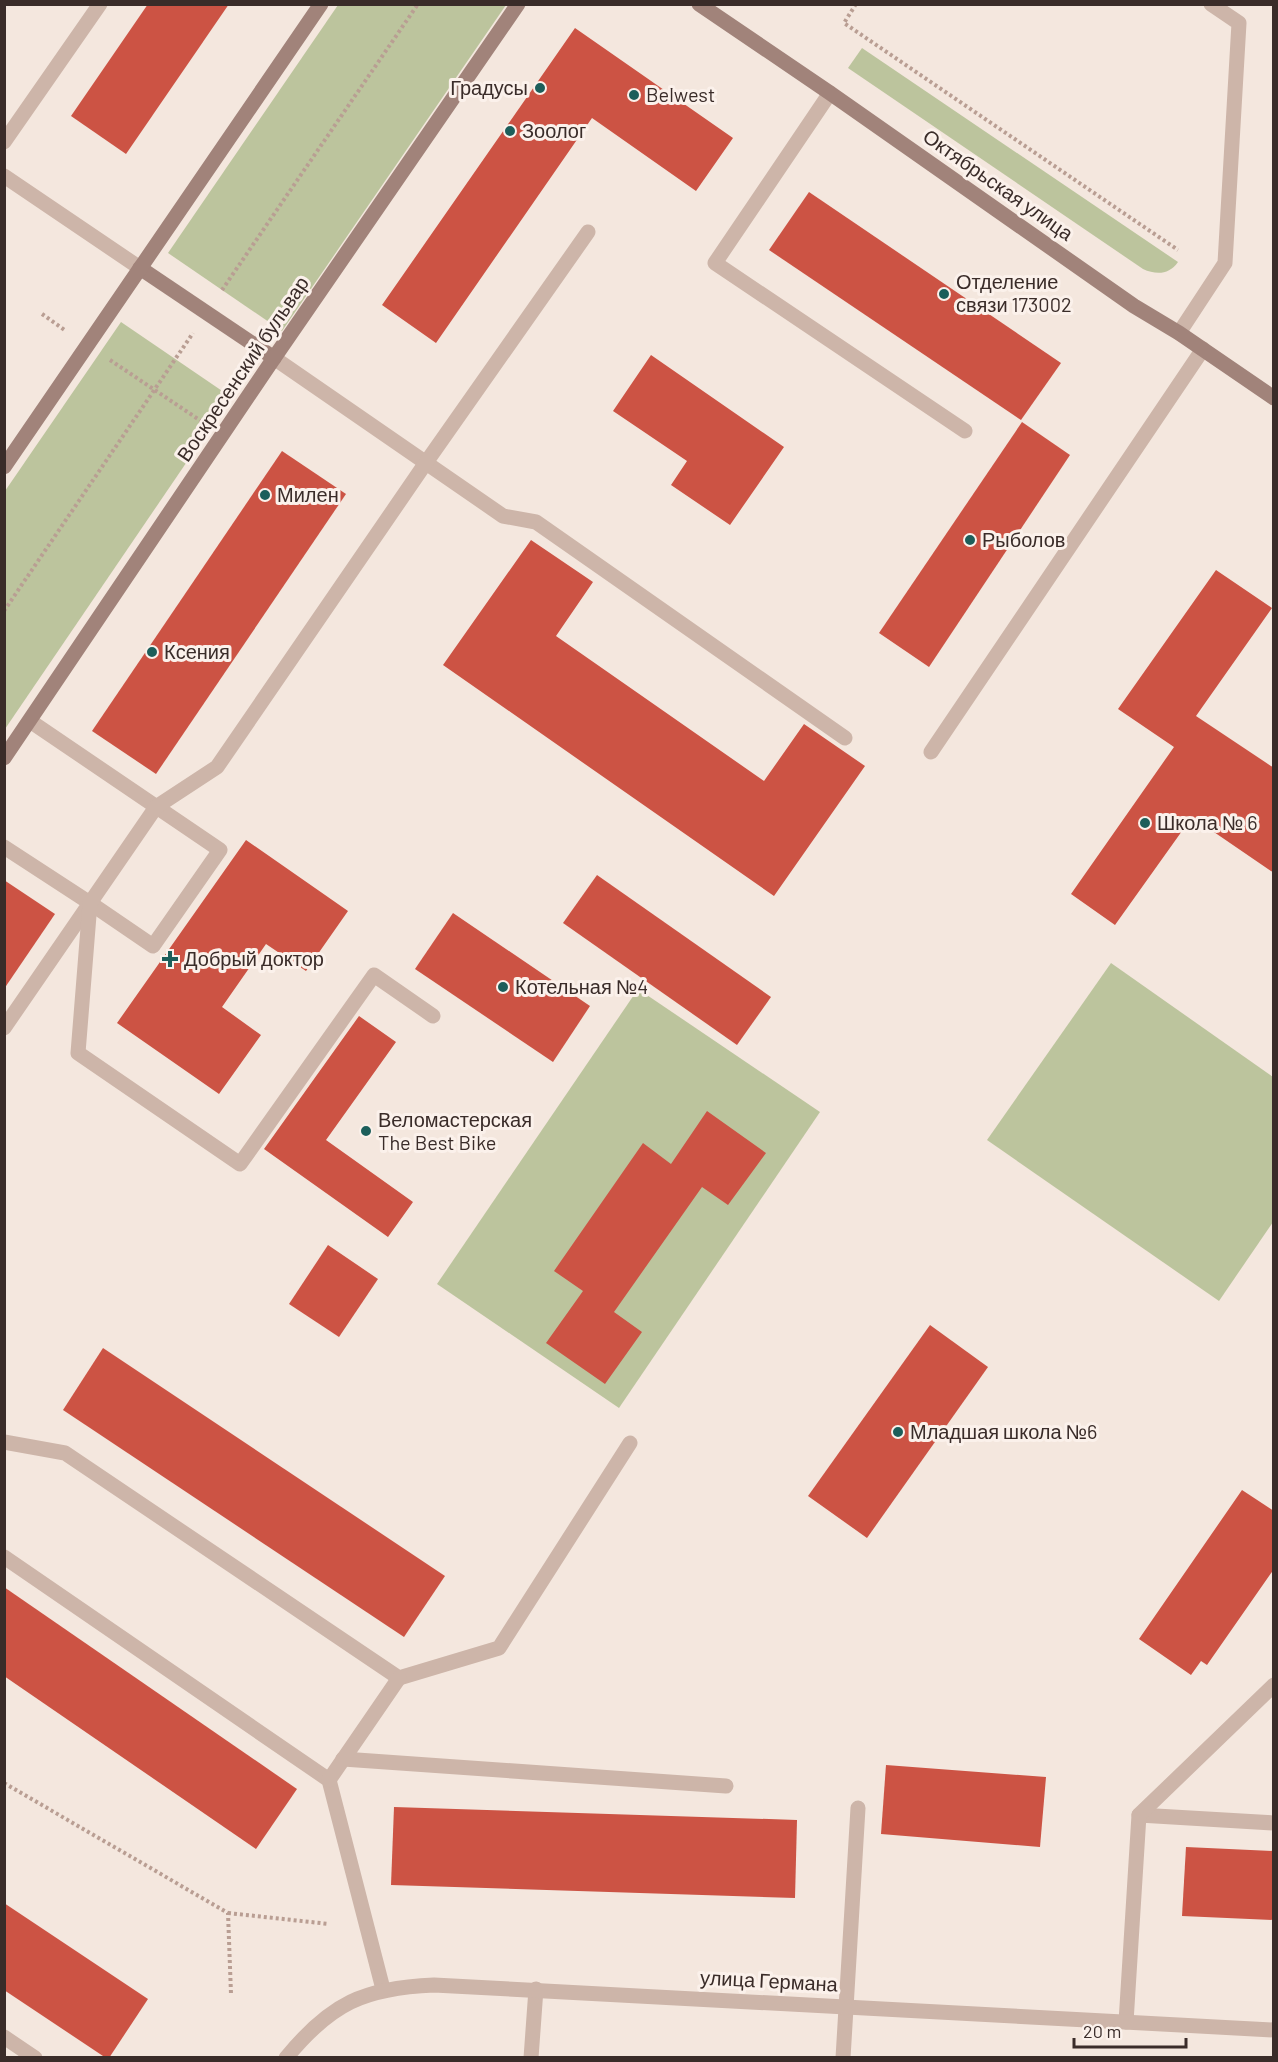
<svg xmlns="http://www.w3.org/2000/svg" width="1278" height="2062" font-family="Barlow,sans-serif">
<rect width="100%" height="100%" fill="#f4e7de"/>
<g fill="#bcc49d">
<polygon points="338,5 506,5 282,331 168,253"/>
<path d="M862,48L1178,262C1169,275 1156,275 1143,269L848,68Z"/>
<polygon points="121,322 231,397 5,729 5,491"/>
<polygon points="1111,963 1273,1077 1273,1222 1219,1301 987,1140"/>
<polygon points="638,989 820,1112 619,1408 437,1284"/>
</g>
<g fill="#cc5344">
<polygon points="148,4 229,4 126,154 71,116"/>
<polygon points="575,28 733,138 696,191 592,118 436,343 382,305"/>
<polygon points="809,192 1061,363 1021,420 769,250"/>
<polygon points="651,355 784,447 730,525 671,485 687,461 613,411"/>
<polygon points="1022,422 1070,455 929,667 879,633"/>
<polygon points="282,451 346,494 156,774 92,731"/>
<polygon points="531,540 593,582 556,636 764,781 804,724 865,766 774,896 443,665"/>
<polygon points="1216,570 1272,608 1196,716 1274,768 1274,873 1192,817 1115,925 1071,894 1174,747 1118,709"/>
<polygon points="246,840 348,911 306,971 266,944 222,1007 261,1035 219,1094 117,1023"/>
<polygon points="597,875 771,997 737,1045 563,923"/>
<polygon points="4,880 55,914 4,989"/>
<polygon points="453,913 590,1006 553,1062 415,969"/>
<polygon points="359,1016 396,1042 326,1140 413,1202 388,1237 264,1149"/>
<polygon points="707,1111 766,1153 728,1205 702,1187 614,1312 642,1332 605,1384 546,1343 583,1291 554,1271 643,1143 671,1164"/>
<polygon points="328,1245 378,1279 339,1337 289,1304"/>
<polygon points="930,1325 988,1367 867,1538 808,1496"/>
<polygon points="103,1348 445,1576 404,1637 63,1410"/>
<polygon points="1242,1490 1274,1511 1274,1569 1207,1665 1201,1661 1191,1675 1139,1639"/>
<polygon points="4,1587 297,1789 256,1849 4,1676"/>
<polygon points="886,1765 1046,1777 1040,1847 881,1834"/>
<polygon points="394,1807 797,1820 795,1898 391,1885"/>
<polygon points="1186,1847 1274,1851 1274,1920 1182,1916"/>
<polygon points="4,1903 148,1999 109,2058 106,2058 4,1990"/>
</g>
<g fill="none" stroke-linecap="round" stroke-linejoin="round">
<g stroke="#b99e93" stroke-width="4" stroke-dasharray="3 3" stroke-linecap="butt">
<polyline points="856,4 844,23 1178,250"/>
<polyline points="222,290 418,4"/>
<polyline points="42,314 66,331"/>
<polyline points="110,360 201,421"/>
<polyline points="4,611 193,333"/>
<polyline points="4,1783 228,1913 231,1994"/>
<polyline points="228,1913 329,1924"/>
</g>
<g stroke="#cdb5a9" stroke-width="15">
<polyline points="830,93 715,263 965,431"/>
<polyline points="4,142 100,4"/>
<polyline points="4,176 140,268"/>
<polyline points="1179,333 1225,263 1239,23 1211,4"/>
<polyline points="274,358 503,516 536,522 845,738"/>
<polyline points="30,721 220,850 153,946 90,903"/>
<polyline points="931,752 1203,349"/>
<polyline points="4,847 90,903 4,1028"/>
<polyline points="433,1016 374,975 240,1164 78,1053 90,903 156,807 217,767 425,464 588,232"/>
<polyline points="4,1442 65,1453 399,1678 499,1648 630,1443"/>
<polyline points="4,1557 329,1780 383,1989"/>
<polyline points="343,1759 726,1786"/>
<polyline points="329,1780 399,1678"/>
<polyline points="1139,1815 1274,1823"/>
<polyline points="1126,2022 1139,1815 1274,1685"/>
<polyline points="4,2037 35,2058"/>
<polyline points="531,2058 536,1989"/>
<polyline points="843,2058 858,1808"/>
</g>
<path stroke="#cdb5a9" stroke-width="15" d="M286,2058C331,2003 364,1988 434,1985L1274,2030"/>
<g stroke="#a1837a" stroke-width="15">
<polyline points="699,4 830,93 1134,306 1179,333 1274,398"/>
<polyline points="140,268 274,358"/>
<polyline points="4,467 321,4"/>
<polyline points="4,758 274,358 518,4"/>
</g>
</g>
<g fill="#1c5e5a" stroke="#fbf1eb" stroke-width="2">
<circle cx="540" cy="88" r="6"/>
<circle cx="634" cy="95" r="6"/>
<circle cx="510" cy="131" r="6"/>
<circle cx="944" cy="294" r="6"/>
<circle cx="265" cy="495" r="6"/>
<circle cx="970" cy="540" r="6"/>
<circle cx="152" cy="652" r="6"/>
<circle cx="1145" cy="823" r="6"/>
<path d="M167 950h6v6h6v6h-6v6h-6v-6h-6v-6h6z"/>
<circle cx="503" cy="987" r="6"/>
<circle cx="366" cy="1131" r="6"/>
<circle cx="898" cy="1432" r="6"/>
</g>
<g text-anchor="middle" stroke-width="6" stroke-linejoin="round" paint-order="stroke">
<g font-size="20" fill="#3a2c29" stroke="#fbf1eb" text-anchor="start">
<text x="528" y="95" text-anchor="end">Градусы</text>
<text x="646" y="102">Belwest</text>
<text x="522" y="138">Зоолог</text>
<text x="956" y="289">Отделение<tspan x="956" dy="23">связи 173002</tspan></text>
<text x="277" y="502">Милен</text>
<text x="982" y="547">Рыболов</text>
<text x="164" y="659">Ксения</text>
<text x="1157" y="830">Школа № 6</text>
<text x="184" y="966">Добрый доктор</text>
<text x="515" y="994">Котельная №4</text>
<text x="378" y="1127">Веломастерская<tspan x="378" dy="23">The Best Bike</tspan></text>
<text x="910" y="1439">Младшая школа №6</text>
</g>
<g font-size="20" fill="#3a2c29" stroke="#fbf1eb">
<text transform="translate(998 185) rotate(35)" y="7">Октябрьская улица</text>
<text transform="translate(243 369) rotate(-56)" y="7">Воскресенский бульвар</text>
<text transform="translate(769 1981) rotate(3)" y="7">улица Германа</text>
</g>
</g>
<rect width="1278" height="2062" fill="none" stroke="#3a2c29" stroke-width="12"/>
<path d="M1074 2038v9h112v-9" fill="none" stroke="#3a2c29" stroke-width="3"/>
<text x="1083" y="2038" font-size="18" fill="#3a2c29" stroke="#fbf1eb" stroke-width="4.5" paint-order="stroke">20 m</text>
</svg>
